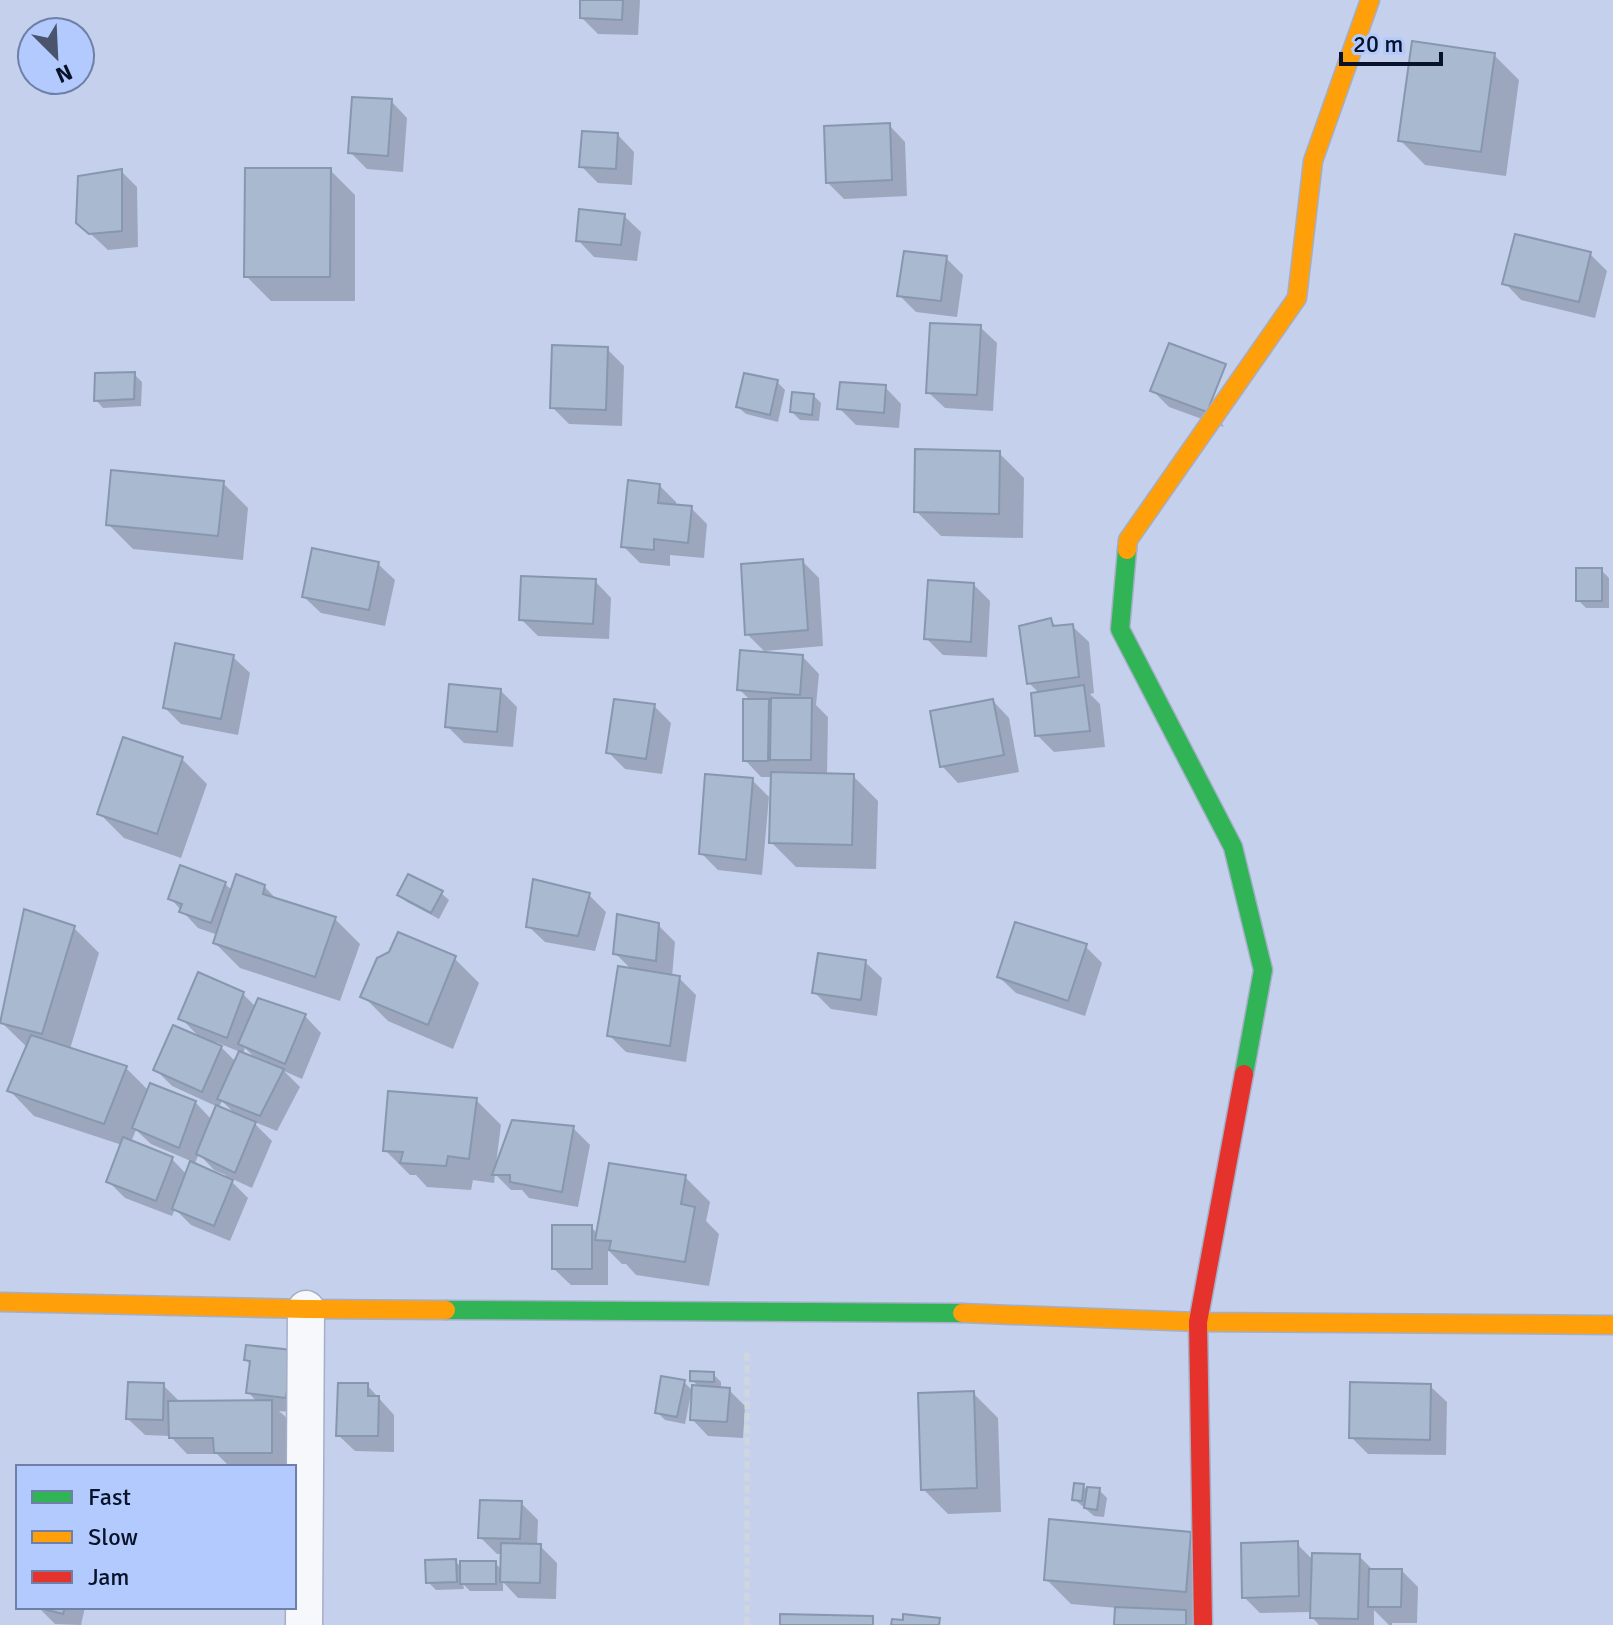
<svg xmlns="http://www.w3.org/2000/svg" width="1613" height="1625" font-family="Signika,sans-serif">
<rect width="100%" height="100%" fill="#c4d0ec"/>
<g fill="#0003" fill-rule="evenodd">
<polygon points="582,0 640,0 638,35 598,34 582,18"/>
<polygon points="1494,55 1519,80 1506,176 1425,165 1400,140"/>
<polygon points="391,101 407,118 403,172 367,169 350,152"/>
<polygon points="889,125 905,142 907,196 844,199 828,183"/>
<polygon points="618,135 634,152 632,185 598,183 582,167"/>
<polygon points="330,170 355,195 355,301 271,301 246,276"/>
<polygon points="121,171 137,187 138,247 108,250 78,222"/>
<polygon points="624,216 641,232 637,261 594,257 578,240"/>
<polygon points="1590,254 1607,271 1595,318 1521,300 1505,283"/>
<polygon points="946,258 963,275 957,317 916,312 899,295"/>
<polygon points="980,327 997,343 993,411 945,408 928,392"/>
<polygon points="1170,345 1224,427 1169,407 1153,391"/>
<polygon points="607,349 624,366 622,426 569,424 552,407"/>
<polygon points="134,374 142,382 141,406 103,408 96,400"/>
<polygon points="777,382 785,390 778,422 746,414 738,407"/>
<polygon points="885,387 901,404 899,428 856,425 839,408"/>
<polygon points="814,396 821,403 819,421 800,420 792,412"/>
<polygon points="999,453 1024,478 1023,538 941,536 916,511"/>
<polygon points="223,483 248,508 243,560 133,549 108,524"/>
<polygon points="659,485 676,502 676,507 691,508 707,524 704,558 670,555 670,566 640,563 623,546"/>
<polygon points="802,561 819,578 823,646 764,651 747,634"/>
<polygon points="378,564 395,580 385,626 321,613 304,597"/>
<polygon points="1601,570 1609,578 1609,608 1586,608 1578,600"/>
<polygon points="595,581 611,598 609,639 538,636 521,619"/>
<polygon points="974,585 990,601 987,657 943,655 927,639"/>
<polygon points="1050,620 1058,628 1072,626 1089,642 1094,693 1090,694 1100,704 1105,747 1054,752 1037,735 1040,694 1029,683"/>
<polygon points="233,657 250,673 238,735 181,724 165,708"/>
<polygon points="803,657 819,674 816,705 828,717 827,775 853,776 878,801 876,869 796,867 771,842 773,777 761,777 745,760 751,701 739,689"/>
<polygon points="500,690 517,707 513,747 464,743 447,726"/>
<polygon points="993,701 1009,718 1019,772 958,783 942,766"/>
<polygon points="654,706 671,723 662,774 625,769 608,752"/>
<polygon points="182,759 207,784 181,858 124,838 99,813"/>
<polygon points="752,780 769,797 762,875 718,870 701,853"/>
<polygon points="225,884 233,891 264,886 278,901 335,919 360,944 340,1001 240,968 215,943 218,935 198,928 170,898"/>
<polygon points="441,893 449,900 439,919 407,902 399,895"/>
<polygon points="589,895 606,912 595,951 545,942 528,926"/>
<polygon points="658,925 675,942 672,977 679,978 696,995 686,1062 626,1052 609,1035 632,970 615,953"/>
<path d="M74,928L99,953L70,1049L126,1068L149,1091L195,1102L212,1120L218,1107L172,1086L155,1069L202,1040L181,1018L243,994L256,1007L305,1016L321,1033L302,1079L284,1071L300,1087L277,1131L252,1121L272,1141L252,1188L226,1176L248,1198L230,1241L191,1225L175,1209L172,1216L125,1198L108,1181L122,1145L34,1116L10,1091L28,1048L1,1022ZM216,1042L240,1052L236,1062ZM245,1048L258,1061L243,1055ZM222,1101L237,1116L218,1109ZM136,1130L151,1144L193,1162L187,1175L172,1159L131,1142ZM199,1154L214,1170L226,1175L225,1179L194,1165Z"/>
<polygon points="1085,946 1102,963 1085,1016 1016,993 999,977"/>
<polygon points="454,958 479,983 453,1049 388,1021 363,996"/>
<polygon points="865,962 882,978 877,1016 831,1009 814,992"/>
<polygon points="476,1100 501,1125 496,1164 573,1128 590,1145 578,1207 529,1198 522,1190 511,1190 495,1174 494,1183 473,1180 471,1190 427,1187 416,1175 410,1175 385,1150"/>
<polygon points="685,1177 710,1202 706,1221 719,1234 709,1286 636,1275 626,1264 622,1264 608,1250 608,1285 571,1285 554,1269 591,1227 598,1234"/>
<polygon points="291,1352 302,1413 279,1411 288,1419 288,1467 230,1467 217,1454 187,1454 170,1436 145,1435 128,1419 163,1385 180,1402 258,1403 248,1392 252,1366 246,1360"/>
<polygon points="713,1374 721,1382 721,1389 729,1390 745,1406 743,1438 708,1436 692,1419 693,1394 691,1394 685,1424 665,1420 657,1412 684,1382 694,1392 700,1388 692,1380"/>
<polygon points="367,1385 394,1415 394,1452 355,1451 338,1435"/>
<polygon points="1430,1386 1447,1402 1446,1455 1368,1454 1351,1437"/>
<polygon points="973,1393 998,1418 1001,1512 948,1514 923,1489"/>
<polygon points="1083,1486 1088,1491 1099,1490 1107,1498 1104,1517 1094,1516 1074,1499"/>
<polygon points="521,1503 538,1520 537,1546 540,1546 557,1563 556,1599 518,1598 503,1582 503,1591 470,1591 463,1584 464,1589 436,1590 428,1582 455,1561 462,1568 495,1563 502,1570 503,1554 497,1554 480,1537"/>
<polygon points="1190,1534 1198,1625 1116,1625 1117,1608 1071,1604 1046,1579"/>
<polygon points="1297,1544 1313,1560 1359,1556 1374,1571 1402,1571 1418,1587 1417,1623 1392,1623 1392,1625 1389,1625 1374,1610 1374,1625 1319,1625 1312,1617 1312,1612 1260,1613 1244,1597"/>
<polygon points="38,1607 85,1607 81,1625 55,1624"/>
</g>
<g fill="#a8b9d0" stroke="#8798ae" stroke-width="2">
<polygon points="580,0 623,0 622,20 580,18"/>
<polygon points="1412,41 1495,53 1481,152 1398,141"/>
<polygon points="352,97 392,99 388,156 348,153"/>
<polygon points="890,123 892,180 826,183 824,126"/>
<polygon points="582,131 618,133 616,169 579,167"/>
<polygon points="245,168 331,168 330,277 244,277"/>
<polygon points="122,169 122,231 89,234 76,223 78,176"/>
<polygon points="579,209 625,214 621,245 576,241"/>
<polygon points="1515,234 1591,252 1579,302 1502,284"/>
<polygon points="904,251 947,256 941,301 897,296"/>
<polygon points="930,323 981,325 977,395 926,393"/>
<polygon points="1169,343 1226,364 1207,412 1150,391"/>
<polygon points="552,345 608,347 606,410 550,408"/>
<polygon points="135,372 134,399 94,401 95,373"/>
<polygon points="744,373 778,380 770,415 736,407"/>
<polygon points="840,382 886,385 884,413 837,409"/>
<polygon points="792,392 814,394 812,415 790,412"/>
<polygon points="915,449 1000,451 999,514 914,512"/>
<polygon points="111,470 224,481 218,536 106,525"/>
<polygon points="628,480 660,484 658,503 692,506 688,543 654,539 654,550 621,547"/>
<polygon points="312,548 379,562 369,610 302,597"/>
<polygon points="803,559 808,630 745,635 741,564"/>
<rect x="1576" y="568" width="26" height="33"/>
<polygon points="521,576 596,579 593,624 519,620"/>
<polygon points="928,580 974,583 971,642 924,639"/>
<polygon points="1051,618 1053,626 1073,624 1079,677 1027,684 1019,626"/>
<polygon points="175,643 234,655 221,719 163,708"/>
<polygon points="740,650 803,655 800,695 737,690"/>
<polygon points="449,684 501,689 497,732 445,727"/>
<polygon points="1084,685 1090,731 1035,736 1031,693"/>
<polygon points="771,698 812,698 811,760 770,760"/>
<polygon points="614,699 655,704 646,759 606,753"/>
<polygon points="743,699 769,699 768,761 743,761"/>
<polygon points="993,699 1004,755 940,767 930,711"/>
<polygon points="123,737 183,757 157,834 97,814"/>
<polygon points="771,772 854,774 852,845 769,843"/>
<polygon points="705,774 753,778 746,860 699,854"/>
<polygon points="180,865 226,882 211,923 179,912 182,904 168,899"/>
<polygon points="236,874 265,885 263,894 336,917 315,977 213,943"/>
<polygon points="408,874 443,891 431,913 397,895"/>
<polygon points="533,879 590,893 578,936 526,927"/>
<polygon points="24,909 75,926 42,1034 0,1023"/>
<polygon points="617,914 659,923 656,961 613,954"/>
<polygon points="1015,922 1087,944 1068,1001 997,977"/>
<polygon points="398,932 456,956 428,1025 360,997 377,958 389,952"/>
<polygon points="818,953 866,960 861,1000 812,993"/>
<polygon points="618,966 680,976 670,1046 607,1036"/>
<polygon points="198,972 244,992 227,1038 178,1019"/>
<polygon points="258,998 306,1014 285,1064 238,1044"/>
<polygon points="173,1025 222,1046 202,1092 153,1070"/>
<polygon points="31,1035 127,1066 104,1124 7,1091"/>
<polygon points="239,1051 284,1069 260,1116 217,1099"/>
<polygon points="150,1083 196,1101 179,1148 132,1128"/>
<polygon points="388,1091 477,1098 469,1159 448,1156 446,1166 400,1163 403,1152 383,1151"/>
<polygon points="216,1105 256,1122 235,1173 196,1154"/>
<polygon points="512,1120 574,1126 562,1192 510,1182 510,1175 492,1175"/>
<polygon points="123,1137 173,1157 156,1201 106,1182"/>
<polygon points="190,1161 233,1180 214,1226 172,1209"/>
<polygon points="609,1163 686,1175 681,1204 695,1207 685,1262 609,1250 611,1241 595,1240"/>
<rect x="552" y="1225" width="40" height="44"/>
<polygon points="246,1345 292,1350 286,1398 246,1393 250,1361 244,1360"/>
<polygon points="690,1371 714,1372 714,1382 690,1381"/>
<polygon points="661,1376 685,1380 677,1417 655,1413"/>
<polygon points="128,1382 164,1383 163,1420 126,1419"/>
<polygon points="1350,1382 1431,1384 1430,1440 1349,1438"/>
<polygon points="338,1383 368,1383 368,1396 379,1396 378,1436 336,1436"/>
<polygon points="692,1385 730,1388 727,1422 690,1420"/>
<polygon points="974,1391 977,1488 921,1490 918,1393"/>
<polygon points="272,1400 272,1453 214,1453 213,1438 169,1438 168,1401"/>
<polygon points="1074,1483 1084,1484 1082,1501 1072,1500"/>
<polygon points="1087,1487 1100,1488 1097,1510 1084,1508"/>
<polygon points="480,1500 522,1501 520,1539 478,1538"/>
<polygon points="1049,1519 1191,1532 1186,1592 1044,1580"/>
<polygon points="1298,1541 1299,1596 1242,1598 1241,1543"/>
<polygon points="501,1543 541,1544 540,1583 500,1582"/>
<polygon points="1312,1553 1360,1554 1358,1619 1310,1618"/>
<polygon points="456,1559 457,1582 426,1583 425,1560"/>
<rect x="460" y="1561" width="36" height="23"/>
<polygon points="1369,1569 1402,1569 1401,1607 1368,1607"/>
<polygon points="36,1607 65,1607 63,1614"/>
<polygon points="1115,1607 1186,1610 1186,1625 1114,1625"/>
<polygon points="780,1614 873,1616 873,1625 780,1625"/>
<polygon points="903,1614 940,1618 939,1625 891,1625 892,1619 903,1620"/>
</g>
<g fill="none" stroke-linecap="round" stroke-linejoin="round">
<defs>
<polyline id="street" points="304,1625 306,1309"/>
<g id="fast">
<polyline points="1127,550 1120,629 1233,847 1263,970 1244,1074"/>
<polyline points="446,1310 962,1313"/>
</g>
<g id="slow">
<polyline points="1127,550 1128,540 1297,298 1313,161 1370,0"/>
<polyline points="0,1302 306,1309 446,1310"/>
<polyline points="962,1313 1198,1322 1613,1325"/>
</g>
<polyline id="jam" points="1203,1625 1198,1322 1244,1074"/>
</defs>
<use href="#street" stroke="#a4afc7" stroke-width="39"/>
<use href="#fast" stroke="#a4afc7" stroke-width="21"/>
<use href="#slow" stroke="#a4afc7" stroke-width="21"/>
<use href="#jam" stroke="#a4afc7" stroke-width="21"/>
<polyline stroke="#d1d5df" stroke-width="5" stroke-dasharray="8 4" stroke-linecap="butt" points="747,1625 747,1350"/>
<use href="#street" stroke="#f6f8fc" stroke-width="36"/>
<use href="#fast" stroke="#30b455" stroke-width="18"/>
<use href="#slow" stroke="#ff9f0a" stroke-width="18"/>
<use href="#jam" stroke="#e5322d" stroke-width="18"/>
</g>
<rect x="16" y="1465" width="280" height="144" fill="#b2cafe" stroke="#6e80a8" stroke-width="2"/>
<rect x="32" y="1491" width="40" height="12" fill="#30b455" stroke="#6e80a8" stroke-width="2"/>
<text x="88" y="1505" font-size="24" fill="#081228">Fast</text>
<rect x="32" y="1531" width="40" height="12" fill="#ff9f0a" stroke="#6e80a8" stroke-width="2"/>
<text x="88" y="1545" font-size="24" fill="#081228">Slow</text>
<rect x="32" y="1571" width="40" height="12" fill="#e5322d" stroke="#6e80a8" stroke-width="2"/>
<text x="88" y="1585" font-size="24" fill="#081228">Jam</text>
<g transform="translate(56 56) rotate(156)"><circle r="38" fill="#b2cafe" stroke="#6e80a8" stroke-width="2"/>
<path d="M0-6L14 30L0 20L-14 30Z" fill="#4a546d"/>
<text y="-12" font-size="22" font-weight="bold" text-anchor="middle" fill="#081228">N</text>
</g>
<path d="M1341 52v12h100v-12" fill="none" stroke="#081228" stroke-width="4"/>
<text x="1353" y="52" font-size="24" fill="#081228" stroke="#b2cafe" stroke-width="6" paint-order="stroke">20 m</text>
</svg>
